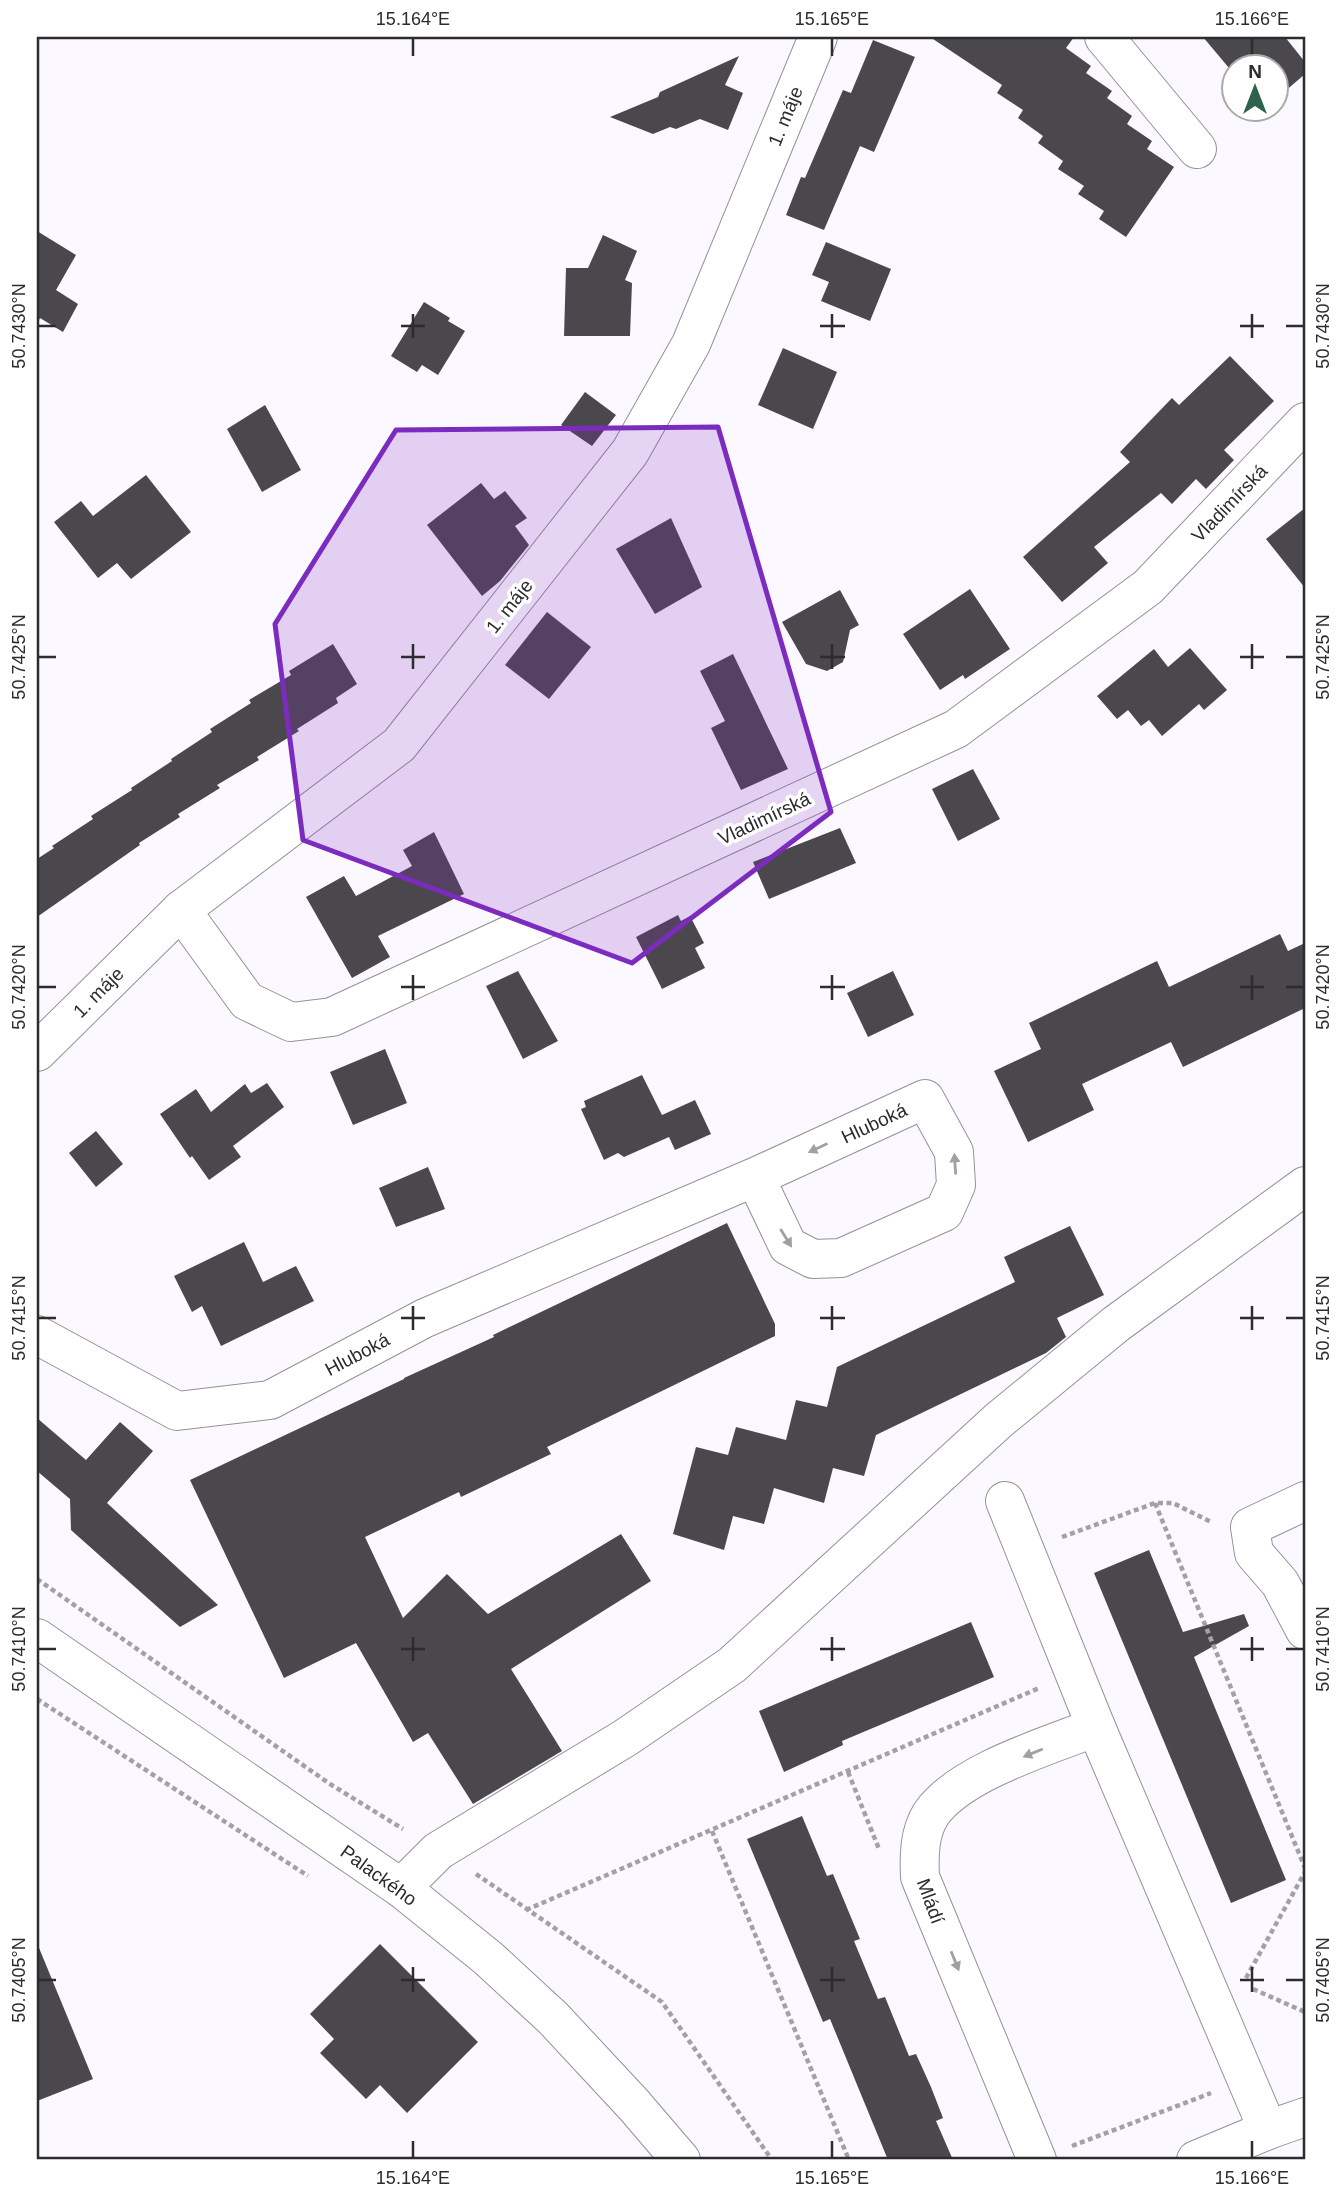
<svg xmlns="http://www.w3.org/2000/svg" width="1342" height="2197" font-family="Helvetica,sans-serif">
<rect width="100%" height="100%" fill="#fcf8ff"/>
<g fill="#4b484d">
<polygon points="930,37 1074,37 1066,48 1091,66 1086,73 1112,91 1107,98 1132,116 1127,124 1152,141 1147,149 1174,167 1126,237 1099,219 1104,211 1078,194 1084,186 1058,169 1063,161 1038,143 1043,136 1018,118 1023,110 997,93 1002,85"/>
<polygon points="1203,37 1285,37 1305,62 1305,74 1276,99 1276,66 1234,66 1234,74"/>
<polygon points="873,40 915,57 874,152 860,146 824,230 786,215 801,177 805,178 843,90 851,93"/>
<polygon points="739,56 725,85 743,93 728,130 700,119 676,129 670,127 653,134 610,117 658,97 660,92"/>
<polygon points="37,231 76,255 56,290 78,304 63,332 40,318 37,324"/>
<polygon points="603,235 637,251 625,280 632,283 630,336 564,336 566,268 588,268"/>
<polygon points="826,242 891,269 870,321 821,301 829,282 812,275"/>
<polygon points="424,302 450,318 448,321 465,331 438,375 422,365 417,372 391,356"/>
<polygon points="783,348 837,372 813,429 758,405"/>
<polygon points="1230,356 1274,401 1224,450 1234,460 1206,489 1196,479 1172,504 1161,493 1094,547 1108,563 1062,602 1023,557 1130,462 1120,452 1172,398 1179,405"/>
<polygon points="585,392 616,415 592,446 561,425"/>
<polygon points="265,405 301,470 262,492 227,429"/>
<polygon points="146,475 191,532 131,579 117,563 98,578 54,522 81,501 93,516"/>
<polygon points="481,483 494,499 505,491 527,518 515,526 529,545 500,581 482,596 427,525"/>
<polygon points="1305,508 1305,588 1266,539"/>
<polygon points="671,518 702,587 655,614 616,549"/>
<polygon points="970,589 1010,649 965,679 963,675 940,690 903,634"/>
<polygon points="840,590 859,625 850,630 843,662 827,671 806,664 782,622"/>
<polygon points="547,612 591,647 549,699 505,665"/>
<polygon points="333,644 357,684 336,698 338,703 297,729 299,731 257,757 259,760 217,785 220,788 178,814 180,817 139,843 140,845 37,917 37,859 54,848 52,846 93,819 91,816 132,790 131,788 172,761 171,759 212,732 210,729 251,703 249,700 291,675 289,671"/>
<polygon points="1190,648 1227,690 1204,710 1199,704 1162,736 1149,720 1141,726 1128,710 1117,719 1097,696 1154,649 1168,667"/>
<polygon points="733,654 788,769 741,790 711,728 725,721 700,671"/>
<polygon points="973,769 1000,819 958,841 932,789"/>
<polygon points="840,828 856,863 769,899 753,862"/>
<polygon points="434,832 464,894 378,936 390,957 352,978 306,897 344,876 356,896 412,866 403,850"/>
<polygon points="678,915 681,921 690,916 704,943 695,948 705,968 662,989 636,937"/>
<polygon points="1280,934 1288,951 1305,943 1305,1008 1183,1067 1171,1042 1082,1084 1094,1110 1028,1142 994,1071 1041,1049 1029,1023 1157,961 1169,987"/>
<polygon points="518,971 558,1041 523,1059 486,986"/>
<polygon points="893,971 914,1015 868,1037 847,993"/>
<polygon points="385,1049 407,1103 353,1125 330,1072"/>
<polygon points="642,1075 662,1115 695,1100 711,1134 675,1150 669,1137 624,1157 618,1153 604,1160 581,1109 586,1107 584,1101"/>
<polygon points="267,1083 284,1107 233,1146 241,1157 209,1180 192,1156 190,1158 160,1114 196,1089 211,1112 245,1084 251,1093"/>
<polygon points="96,1131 123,1164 96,1187 69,1153"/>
<polygon points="428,1167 445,1209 396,1227 379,1188"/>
<polygon points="727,1223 775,1324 775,1336 547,1447 551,1454 461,1497 459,1492 365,1537 403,1618 447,1574 488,1614 621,1534 651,1581 511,1669 562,1751 473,1804 428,1733 413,1742 356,1643 284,1678 190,1480 404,1379 404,1378 494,1337 493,1335"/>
<polygon points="1070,1226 1104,1295 1057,1318 1066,1337 1046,1353 876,1435 864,1476 833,1468 824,1503 774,1488 764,1524 733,1516 724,1550 673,1534 696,1447 728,1455 736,1427 786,1440 796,1400 827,1407 837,1367 1015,1282 1004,1257"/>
<polygon points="244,1242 263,1282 296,1266 314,1301 221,1346 202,1306 192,1312 174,1276"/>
<polygon points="37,1418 86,1460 120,1422 153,1451 107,1503 218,1605 180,1627 71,1530 70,1499 37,1471"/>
<polygon points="1149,1550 1183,1632 1244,1614 1249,1626 1194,1657 1286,1880 1231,1903 1094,1573"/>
<polygon points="971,1622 994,1677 842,1741 843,1745 784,1772 759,1711"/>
<polygon points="802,1816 827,1876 833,1874 860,1939 854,1941 878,1999 885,1997 909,2056 916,2054 931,2087 943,2118 936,2121 953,2160 888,2160 830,2019 823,2022 747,1839"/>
<polygon points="37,1943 93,2079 37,2101"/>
<polygon points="380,1944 478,2042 407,2113 380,2085 366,2099 320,2053 334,2039 310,2014"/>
</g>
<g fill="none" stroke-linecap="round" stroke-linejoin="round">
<defs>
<g id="minor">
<polyline points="1104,37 1197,149"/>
<polyline points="181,910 247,1001 291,1022 332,1017 956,729 1148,587 1305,422"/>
<polyline points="37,1052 181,910 399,745 630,452 691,344 818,37"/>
<polyline points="37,1335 177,1411 270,1400 425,1318 755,1177 925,1099 954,1152 956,1185 944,1212 841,1258 813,1259 788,1246 755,1177"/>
<polyline points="1005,1501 1096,1727 1268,2130"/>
<polyline points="1305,1501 1250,1527 1254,1553 1280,1583 1305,1630"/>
<polyline points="37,1638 401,1888 488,1958 553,2018 634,2105 681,2160"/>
<polyline points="401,1888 438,1851 625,1738 732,1665 999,1420 1116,1324 1305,1186"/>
<path d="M1037,2160L920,1877C919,1856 919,1833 931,1814C960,1772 1048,1746 1096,1727"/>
<polyline points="1196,2160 1268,2130 1305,2117"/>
</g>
</defs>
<use href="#minor" stroke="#959197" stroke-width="40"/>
<g stroke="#a4a1a6" stroke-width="4.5" stroke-dasharray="5 3.5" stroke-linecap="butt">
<polyline points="1155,1503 1305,1868"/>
<polyline points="1062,1537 1155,1503 1173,1503 1211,1522"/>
<polyline points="37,1579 330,1784 403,1829"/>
<polyline points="37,1699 308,1876"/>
<polyline points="848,1772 879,1849"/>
<polyline points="712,1831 849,2160"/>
<polyline points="476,1874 662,2002 772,2160"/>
<polyline points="526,1910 1039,1688"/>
<polyline points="1246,1978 1305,1872"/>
<polyline points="1253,1989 1305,2012"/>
<polyline points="1072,2146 1211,2093"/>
</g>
<use href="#minor" stroke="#fff" stroke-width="38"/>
</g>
<defs><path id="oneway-solid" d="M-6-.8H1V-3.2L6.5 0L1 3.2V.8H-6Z" transform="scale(1.75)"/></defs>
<g fill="#a0a0a0">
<use href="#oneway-solid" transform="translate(818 1148) rotate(155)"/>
<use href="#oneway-solid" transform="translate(955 1164) rotate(-94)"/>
<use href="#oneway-solid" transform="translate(786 1238) rotate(58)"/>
<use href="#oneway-solid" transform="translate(1033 1753) rotate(158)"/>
<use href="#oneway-solid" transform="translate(955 1961) rotate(68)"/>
</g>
<path fill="#7b2cbf" fill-opacity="0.2" stroke="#7b2cbf" stroke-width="5" stroke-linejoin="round" d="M718,427L831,812L632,963L303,840L275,624L396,430Z"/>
<path fill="none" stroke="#2c2b2d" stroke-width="2.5" d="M413,38V56M832,38V56M1252,38V56M413,314V338M832,314V338M1252,314V338M38,326H56M401,326H425M820,326H845M1240,326H1264M1286,326H1304M413,644V669M832,644V669M1252,644V669M38,657H56M401,657H425M820,657H845M1240,657H1264M1286,657H1304M413,975V1000M832,975V1000M1252,975V1000M38,987H56M401,987H425M820,987H845M1240,987H1264M1286,987H1304M413,1306V1330M832,1306V1330M1252,1306V1330M38,1318H56M401,1318H425M820,1318H845M1240,1318H1264M1286,1318H1304M413,1637V1661M832,1637V1661M1252,1637V1661M38,1649H56M401,1649H425M820,1649H845M1240,1649H1264M1286,1649H1304M413,1967V1992M832,1967V1992M1252,1967V1992M38,1980H56M401,1980H425M820,1980H845M1240,1980H1264M1286,1980H1304M413,2141V2158M832,2141V2158M1252,2141V2158"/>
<g text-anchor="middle" stroke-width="7" stroke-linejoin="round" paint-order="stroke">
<g font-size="19" fill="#2c2b2d" stroke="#fff">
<text transform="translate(785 116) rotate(-68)" y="7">1. máje</text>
<text transform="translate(1229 503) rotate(-46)" y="7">Vladimírská</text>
<text transform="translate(509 606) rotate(-52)" y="7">1. máje</text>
<text transform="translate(764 818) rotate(-25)" y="7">Vladimírská</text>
<text transform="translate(98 992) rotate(-45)" y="7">1. máje</text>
<text transform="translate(874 1123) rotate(-25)" y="7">Hluboká</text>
<text transform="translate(357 1354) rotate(-28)" y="7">Hluboká</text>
<text transform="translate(379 1875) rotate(36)" y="7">Palackého</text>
<text transform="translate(931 1901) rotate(70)" y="7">Mládí</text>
</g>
</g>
<rect width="1342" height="2197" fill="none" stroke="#ffffff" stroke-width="77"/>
<g transform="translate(1255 88)"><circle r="33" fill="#ffffff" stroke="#abaaab" stroke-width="2"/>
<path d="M0-5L12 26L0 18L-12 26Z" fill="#2c634a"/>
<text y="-10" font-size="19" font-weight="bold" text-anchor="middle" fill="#2c2b2d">N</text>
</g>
<rect x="38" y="38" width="1266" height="2120" fill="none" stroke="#2c2b2d" stroke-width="2.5"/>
<g font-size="18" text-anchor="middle" fill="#2c2b2d">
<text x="413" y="25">15.164°E</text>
<text x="832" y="25">15.165°E</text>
<text x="1252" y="25">15.166°E</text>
<text transform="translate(19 326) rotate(-90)" y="6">50.7430°N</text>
<text transform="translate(1323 326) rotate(-90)" y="6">50.7430°N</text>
<text transform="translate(19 657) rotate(-90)" y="6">50.7425°N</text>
<text transform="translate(1323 657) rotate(-90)" y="6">50.7425°N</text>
<text transform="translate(19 987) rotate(-90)" y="6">50.7420°N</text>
<text transform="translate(1323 987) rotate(-90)" y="6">50.7420°N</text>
<text transform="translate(19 1318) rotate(-90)" y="6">50.7415°N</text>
<text transform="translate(1323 1318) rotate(-90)" y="6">50.7415°N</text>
<text transform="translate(19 1649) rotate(-90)" y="6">50.7410°N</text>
<text transform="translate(1323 1649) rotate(-90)" y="6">50.7410°N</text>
<text transform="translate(19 1980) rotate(-90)" y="6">50.7405°N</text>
<text transform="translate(1323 1980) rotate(-90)" y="6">50.7405°N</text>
<text x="413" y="2184">15.164°E</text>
<text x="832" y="2184">15.165°E</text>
<text x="1252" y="2184">15.166°E</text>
</g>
</svg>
